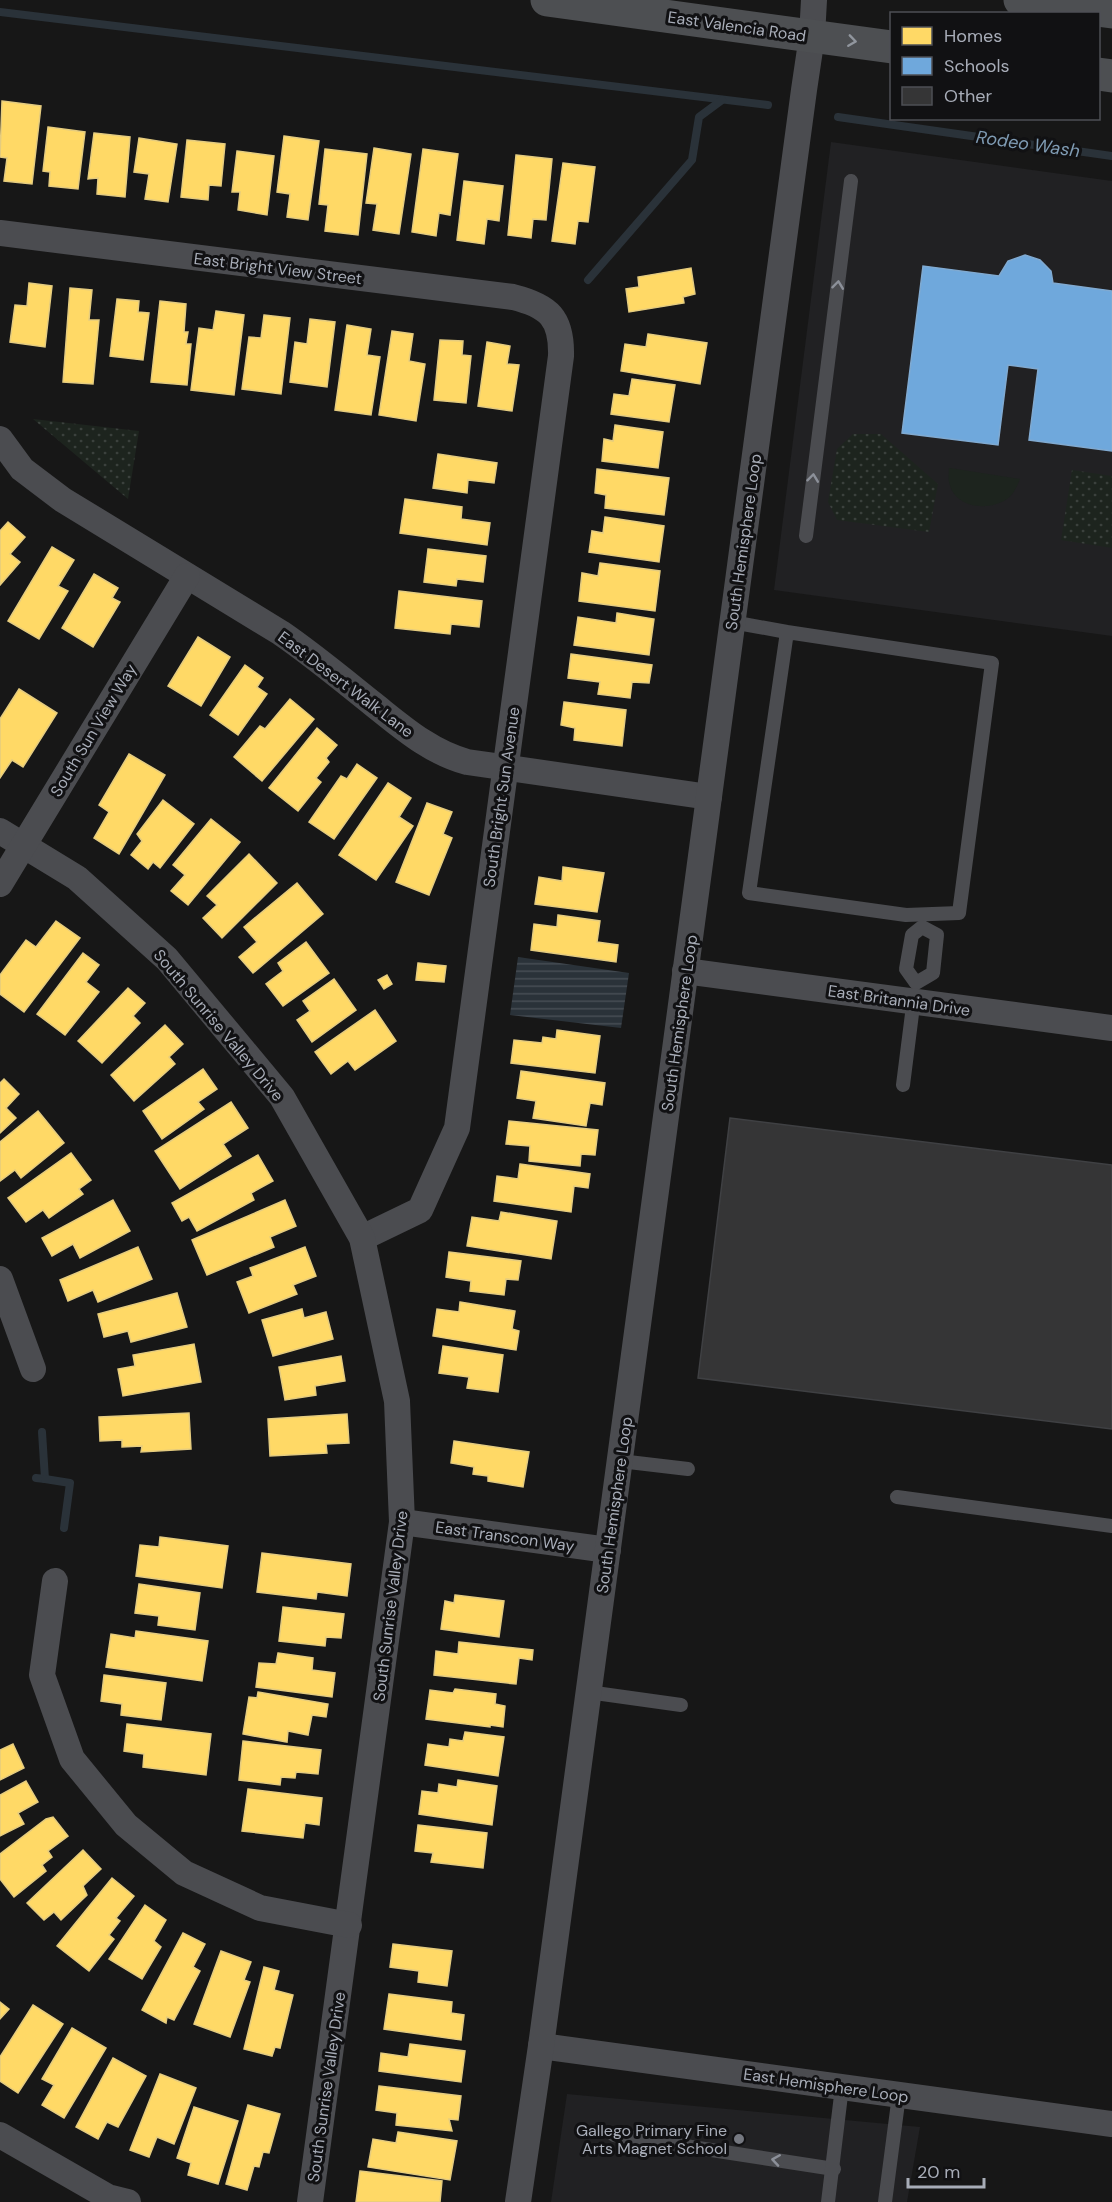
<svg xmlns="http://www.w3.org/2000/svg" width="1112" height="2202" font-family="'DM Sans',sans-serif">
<defs>
<pattern id="park-dots" width="8" height="8" patternUnits="userSpaceOnUse" patternTransform="scale(1.5)"><rect width="8" height="8" fill="#1d241e"/><path d="M2 2h.1M6 6h.1" fill="none" stroke="#3b413d" stroke-width="1.8" stroke-linecap="round"/></pattern>
<pattern id="water-rules" width="6" height="5" patternUnits="userSpaceOnUse" patternTransform="scale(1.5)"><rect width="6" height="5" fill="#2a3239"/><path d="M0 2.5h6" fill="none" stroke="#464d54"/></pattern>
</defs>
<rect width="100%" height="100%" fill="#171717"/>
<g fill="#212123">
<polygon points="831,142 1112,181 1112,636 774,590"/>
<polygon points="567,2094 920,2127 907,2202 551,2202"/>
</g>
<path fill="#1d241e" d="M949,468H950L1020,479C1017,486 1014,494 1007,499C988,512 954,508 949,482C948,478 949,472 949,468Z"/>
<g fill="url(#park-dots)">
<polygon points="33,419 139,431 128,499"/>
<polygon points="853,434 881,434 938,484 929,532 837,520 828,502 837,449"/>
<polygon points="1072,470 1112,476 1112,548 1061,540"/>
</g>
<polygon fill="url(#water-rules)" points="518,957 629,973 621,1028 510,1015"/>
<g fill="#ffd966" stroke="#e5cc7f" stroke-width="1.5">
<polygon points="2,101 41,106 32,184 4,181 7,158 0,157"/>
<polygon points="48,127 85,132 78,189 49,186 50,172 43,171"/>
<polygon points="94,133 130,137 125,197 97,194 98,178 88,179"/>
<polygon points="284,136 319,141 308,220 287,217 290,194 277,192"/>
<polygon points="139,138 177,144 168,202 145,199 149,174 134,172"/>
<polygon points="187,140 225,144 221,186 209,185 208,200 181,197"/>
<polygon points="374,148 411,154 399,234 373,230 377,204 366,203"/>
<polygon points="325,149 367,154 358,235 325,231 328,205 319,204"/>
<polygon points="423,149 458,154 450,215 439,213 436,236 412,232"/>
<polygon points="237,151 274,156 267,215 238,210 240,192 232,192"/>
<polygon points="516,155 552,159 546,220 533,219 531,238 508,235"/>
<polygon points="563,163 595,167 588,222 578,221 575,244 552,241"/>
<polygon points="464,181 503,186 499,221 487,219 484,244 457,240"/>
<polygon points="691,268 695,294 683,297 684,303 629,312 626,289 639,287 638,277"/>
<polygon points="29,283 52,286 45,347 10,342 15,305 27,306"/>
<polygon points="70,288 92,290 89,320 99,320 93,384 63,382"/>
<polygon points="117,299 139,301 138,312 149,313 143,360 110,356"/>
<polygon points="160,301 186,304 184,332 188,332 186,344 191,344 187,385 151,382"/>
<polygon points="216,311 244,315 234,395 191,390 199,328 213,330"/>
<polygon points="264,315 290,318 281,394 242,389 249,337 261,338"/>
<polygon points="310,319 335,322 327,387 290,382 295,342 307,344"/>
<polygon points="347,325 371,329 367,355 380,357 371,415 335,410"/>
<polygon points="392,331 413,334 409,361 425,364 416,421 379,415"/>
<polygon points="648,334 707,343 700,384 621,371 625,344 646,347"/>
<polygon points="440,340 463,341 462,355 471,356 466,403 434,400"/>
<polygon points="487,342 510,346 507,364 519,365 512,411 478,406"/>
<polygon points="632,379 675,385 669,422 611,414 614,394 629,396"/>
<polygon points="615,425 663,432 658,468 602,461 604,439 613,441"/>
<polygon points="438,454 497,463 494,483 468,480 467,493 433,488"/>
<polygon points="597,469 669,478 664,515 605,508 606,495 595,493"/>
<polygon points="405,499 462,507 461,519 490,523 487,545 400,533"/>
<polygon points="605,517 664,526 659,562 589,552 592,531 603,533"/>
<polygon points="8,522 25,537 10,554 20,562 0,585 0,531"/>
<polygon points="52,547 74,560 58,586 68,591 39,639 8,621"/>
<polygon points="428,549 486,556 483,582 457,579 456,586 424,582"/>
<polygon points="600,563 660,571 655,611 579,601 582,573 598,576"/>
<polygon points="94,574 118,588 112,598 120,602 93,647 62,628"/>
<polygon points="399,591 482,601 479,627 451,624 450,634 395,628"/>
<polygon points="617,613 654,619 649,655 574,645 578,617 616,623"/>
<polygon points="198,637 230,657 201,706 168,686"/>
<polygon points="571,654 652,665 649,683 632,682 630,698 598,694 600,682 568,678"/>
<polygon points="245,665 263,678 257,687 267,694 238,735 210,715"/>
<polygon points="19,689 57,713 23,767 12,760 0,778 0,719"/>
<polygon points="290,699 314,719 262,781 234,757 260,726 265,729"/>
<polygon points="564,702 626,710 622,746 574,740 575,728 561,725"/>
<polygon points="317,728 337,745 326,758 329,762 316,778 321,782 298,811 269,788"/>
<polygon points="129,754 165,775 119,854 94,838 109,812 99,805"/>
<polygon points="357,764 377,778 334,839 309,822 341,776 347,779"/>
<polygon points="388,783 411,798 399,817 413,826 376,880 339,855"/>
<polygon points="163,800 194,824 160,868 153,862 148,869 131,855 142,841 137,834"/>
<polygon points="427,803 452,812 443,834 452,838 429,895 396,882"/>
<polygon points="211,819 240,842 188,905 171,891 185,875 173,865"/>
<polygon points="249,854 277,883 222,938 203,918 217,905 207,896"/>
<polygon points="563,867 604,873 597,912 535,904 539,877 562,881"/>
<polygon points="297,883 323,914 253,973 239,957 257,942 244,927"/>
<polygon points="558,915 600,921 597,942 618,945 616,962 531,950 534,924 557,927"/>
<polygon points="56,921 80,938 24,1012 0,994 0,975 26,940 36,947"/>
<polygon points="306,942 329,973 283,1006 266,984 283,971 278,963"/>
<polygon points="83,953 99,965 86,982 99,992 65,1035 37,1014"/>
<polygon points="418,963 446,966 444,982 416,980"/>
<polygon points="387,975 392,984 384,989 378,980"/>
<polygon points="334,979 356,1010 312,1042 297,1020 310,1011 303,1001"/>
<polygon points="128,988 145,1003 133,1016 140,1023 102,1063 78,1041"/>
<polygon points="375,1010 396,1041 355,1070 348,1061 331,1074 315,1052"/>
<polygon points="165,1025 183,1044 169,1057 175,1064 134,1101 111,1075"/>
<polygon points="557,1030 600,1036 595,1073 511,1063 514,1040 542,1043 543,1037 556,1039"/>
<polygon points="203,1069 217,1089 198,1102 204,1109 162,1139 143,1111"/>
<polygon points="521,1071 605,1083 602,1105 590,1103 586,1126 533,1118 536,1101 517,1098"/>
<polygon points="4,1079 19,1094 6,1108 16,1118 0,1133 0,1083"/>
<polygon points="231,1102 248,1128 223,1144 231,1156 180,1189 155,1151"/>
<polygon points="38,1111 64,1143 21,1178 15,1170 0,1181 0,1142"/>
<polygon points="509,1121 598,1130 595,1155 581,1154 580,1166 529,1161 530,1146 506,1144"/>
<polygon points="71,1153 91,1180 79,1189 83,1194 49,1218 43,1210 26,1222 8,1198"/>
<polygon points="258,1155 273,1181 251,1193 254,1200 197,1231 189,1217 182,1221 172,1203"/>
<polygon points="520,1164 590,1174 588,1188 574,1186 571,1212 494,1201 497,1176 518,1179"/>
<polygon points="113,1200 130,1231 80,1258 73,1244 52,1256 42,1238"/>
<polygon points="285,1200 296,1226 270,1237 274,1247 207,1275 192,1240"/>
<polygon points="501,1212 557,1221 551,1259 467,1246 472,1217 499,1221"/>
<polygon points="138,1247 152,1279 98,1302 93,1290 68,1301 60,1280"/>
<polygon points="305,1247 316,1276 293,1285 297,1294 249,1313 237,1282 253,1276 250,1268"/>
<polygon points="449,1252 521,1261 518,1280 506,1279 504,1295 470,1291 471,1281 446,1277"/>
<polygon points="177,1293 187,1327 131,1342 128,1331 104,1337 98,1314"/>
<polygon points="460,1302 515,1311 512,1329 519,1331 516,1350 433,1336 437,1309 459,1312"/>
<polygon points="302,1309 304,1318 326,1312 333,1339 273,1356 262,1320"/>
<polygon points="194,1344 201,1382 123,1396 118,1369 135,1366 133,1355"/>
<polygon points="443,1346 503,1355 498,1392 467,1388 469,1377 439,1373"/>
<polygon points="341,1356 345,1381 315,1386 316,1395 285,1400 279,1367"/>
<polygon points="189,1413 191,1449 141,1452 142,1446 122,1447 122,1440 100,1441 99,1417"/>
<polygon points="347,1414 349,1443 326,1444 327,1453 270,1456 268,1419"/>
<polygon points="454,1441 529,1452 523,1487 488,1481 488,1476 473,1474 474,1467 451,1463"/>
<polygon points="160,1537 228,1546 222,1588 136,1576 140,1545 159,1547"/>
<polygon points="262,1553 351,1564 347,1596 317,1592 316,1599 257,1592"/>
<polygon points="139,1584 200,1593 195,1630 158,1625 159,1616 135,1613"/>
<polygon points="455,1595 504,1601 499,1637 441,1629 445,1601 454,1603"/>
<polygon points="283,1607 344,1614 341,1638 326,1637 325,1646 279,1641"/>
<polygon points="136,1631 208,1641 202,1681 106,1667 111,1634 135,1638"/>
<polygon points="459,1642 533,1650 532,1660 519,1658 516,1684 434,1675 436,1651 458,1654"/>
<polygon points="278,1653 313,1658 312,1670 335,1673 332,1697 256,1687 259,1663 276,1664"/>
<polygon points="104,1675 166,1683 161,1720 121,1715 122,1704 101,1701"/>
<polygon points="455,1689 496,1694 495,1704 505,1706 503,1727 490,1725 490,1727 426,1719 430,1690 453,1693"/>
<polygon points="258,1692 328,1704 326,1717 312,1715 308,1735 288,1731 287,1742 243,1734 249,1697 257,1698"/>
<polygon points="127,1724 211,1734 206,1775 143,1767 144,1754 124,1751"/>
<polygon points="465,1732 504,1737 498,1776 425,1765 428,1744 449,1747 450,1739 463,1741"/>
<polygon points="243,1741 321,1750 318,1774 296,1772 295,1778 281,1777 280,1785 239,1780"/>
<polygon points="13,1744 24,1768 0,1780 0,1750"/>
<polygon points="458,1780 497,1786 492,1825 419,1814 422,1791 438,1793 439,1784 457,1787"/>
<polygon points="26,1781 38,1802 18,1813 24,1824 0,1836 0,1795"/>
<polygon points="248,1789 322,1798 319,1825 305,1823 303,1838 242,1831"/>
<polygon points="53,1817 68,1836 48,1851 52,1857 42,1865 46,1871 14,1897 0,1879 0,1854 46,1819"/>
<polygon points="418,1825 487,1833 483,1868 431,1862 433,1853 415,1851"/>
<polygon points="83,1850 101,1869 83,1886 87,1895 61,1920 54,1912 44,1920 27,1903"/>
<polygon points="112,1878 134,1896 116,1918 120,1921 109,1935 114,1939 89,1971 57,1946"/>
<polygon points="145,1905 166,1920 154,1941 161,1947 142,1979 109,1959"/>
<polygon points="183,1933 205,1944 193,1967 200,1971 174,2020 167,2017 166,2023 142,2010"/>
<polygon points="393,1944 452,1951 447,1986 418,1982 419,1971 390,1967"/>
<polygon points="221,1951 251,1962 244,1980 250,1982 230,2037 194,2024"/>
<polygon points="264,1967 279,1971 274,1990 293,1995 280,2048 275,2047 272,2056 244,2049"/>
<polygon points="389,1994 452,2002 451,2013 464,2015 461,2040 384,2029"/>
<polygon points="0,2002 9,2009 0,2019"/>
<polygon points="33,2005 63,2024 18,2093 0,2081 0,2057"/>
<polygon points="72,2028 106,2048 64,2118 42,2105 54,2085 42,2079"/>
<polygon points="410,2044 465,2051 461,2082 379,2071 381,2053 408,2057"/>
<polygon points="113,2058 146,2076 118,2127 107,2122 98,2139 76,2127"/>
<polygon points="160,2074 196,2088 174,2144 157,2137 149,2157 130,2150"/>
<polygon points="379,2086 461,2096 458,2120 449,2119 452,2131 396,2125 397,2113 376,2110"/>
<polygon points="248,2105 280,2114 269,2153 263,2152 259,2167 254,2166 247,2190 226,2184"/>
<polygon points="194,2107 238,2121 218,2184 188,2175 191,2163 177,2158"/>
<polygon points="398,2132 457,2141 450,2180 368,2167 373,2139 396,2143"/>
<polygon points="360,2171 442,2181 440,2202 356,2202"/>
</g>
<polygon fill="#6fa8dc" stroke="#80aad1" stroke-width="1.5" points="1025,255 1040,260 1051,271 1053,283 1112,291 1112,451 1029,440 1038,369 1008,365 998,445 902,433 923,266 999,276 1008,261"/>
<g fill="none" stroke-linecap="round" stroke-linejoin="round">
<g stroke="#2a3239" stroke-width="8">
<polyline points="0,12 768,105"/>
<polyline points="838,117 1112,156"/>
<polyline points="588,280 692,160 699,117 722,100"/>
<polyline points="36,1478 45,1479 42,1432"/>
<polyline points="45,1479 70,1483 64,1528"/>
</g>
</g>
<polygon fill="#353536" stroke="#3f4043" stroke-width="1.5" points="730,1118 1112,1165 1112,1429 698,1378"/>
<g fill="none" stroke-linecap="round" stroke-linejoin="round">
<g stroke="#4b4c50" stroke-width="14">
<polyline points="806,536 851,181"/>
<polyline points="732,622 787,632 749,893 906,915 959,913 992,663 787,632"/>
<polygon points="922,927 937,935 933,973 916,983 906,969 912,935"/>
<polyline points="903,1085 914,998"/>
<polyline points="620,1461 688,1469"/>
<polyline points="897,1497 1112,1526"/>
<polyline points="588,1692 681,1705"/>
<polyline points="614,2135 834,2169"/>
<polyline points="828,2202 842,2087"/>
<polyline points="885,2202 899,2095"/>
</g>
<g stroke="#4b4c50" stroke-width="26">
<path d="M0,233L513,297C549,306 562,318 561,356L457,1128L420,1210L362,1238"/>
<path d="M0,439L22,469L63,500L281,633C313,655 343,680 373,704C402,727 430,752 467,762L709,797"/>
<polyline points="0,831 77,878 167,959 282,1097 362,1238 397,1401 402,1522 310,2202"/>
<polyline points="0,884 187,576"/>
<polyline points="685,971 1112,1028"/>
<polyline points="0,1279 33,1369"/>
<polyline points="402,1522 608,1550"/>
<polyline points="55,1581 42,1675 72,1759 126,1825 184,1873 260,1908 349,1925"/>
<polyline points="541,2046 1112,2124"/>
<polyline points="0,2135 108,2197 128,2202"/>
<polyline points="518,2202 541,2046 804,90 812,36 814,0"/>
</g>
<g stroke="#4d4f52" stroke-width="33">
<polyline points="547,0 892,47"/>
<polyline points="1020,0 1112,12"/>
<polyline points="1098,74 1112,76"/>
</g>
</g>
<defs><path id="oneway-chevron" d="M-2-3.5L2.5 0L-2 3.5" fill="none" stroke-width="1.6" stroke-linecap="round" stroke-linejoin="round" transform="scale(1.5)"/></defs>
<use stroke="#91969e" href="#oneway-chevron" transform="translate(852 41) rotate(8)"/>
<g stroke="#8c9099">
<use href="#oneway-chevron" transform="translate(838 285) rotate(-83)"/>
<use href="#oneway-chevron" transform="translate(813 478) rotate(-83)"/>
<use href="#oneway-chevron" transform="translate(776 2160) rotate(-171)"/>
</g>
<circle fill="#757880" stroke="#111113" stroke-width="2" cx="739" cy="2139" r="6"/>
<g text-anchor="middle" stroke-width="6" stroke-linejoin="round" paint-order="stroke">
<g font-size="16" fill="#a8adb8" stroke="#111113">
<text transform="translate(737 26) rotate(8)" y="6">East Valencia Road</text>
<text transform="translate(278 268) rotate(7)" y="6">East Bright View Street</text>
<text transform="translate(743 542) rotate(-82)" y="6">South Hemisphere Loop</text>
<text transform="translate(346 684) rotate(37)" y="6">East Desert Walk Lane</text>
<text transform="translate(93 730) rotate(-59)" y="6">South Sun View Way</text>
<text transform="translate(501 797) rotate(-82)" y="6">South Bright Sun Avenue</text>
<text transform="translate(899 1000) rotate(8)" y="6">East Britannia Drive</text>
<text transform="translate(679 1023) rotate(-82)" y="6">South Hemisphere Loop</text>
<text transform="translate(219 1025) rotate(50)" y="6">South Sunrise Valley Drive</text>
<text transform="translate(614 1505) rotate(-82)" y="6">South Hemisphere Loop</text>
<text transform="translate(505 1536) rotate(8)" y="6">East Transcon Way</text>
<text transform="translate(390 1606) rotate(-83)" y="6">South Sunrise Valley Drive</text>
<text transform="translate(826 2085) rotate(8)" y="6">East Hemisphere Loop</text>
<text transform="translate(326 2087) rotate(-82)" y="6">South Sunrise Valley Drive</text>
</g>
<g font-size="16" fill="#a8adb8" stroke="#111113" text-anchor="end">
<text x="727" y="2136">Gallego Primary Fine<tspan x="727" dy="18">Arts Magnet School</tspan></text>
</g>
<g font-size="18" font-style="italic" fill="#7f9bb3" stroke="#111113">
<text transform="translate(1028 144) rotate(8)" y="6">Rodeo Wash</text>
</g>
</g>
<rect x="890" y="12" width="210" height="108" fill="#111113" stroke="#4d4f55" stroke-width="1.5"/>
<rect x="902" y="27" width="30" height="18" fill="#ffd966" stroke="#4d4f55" stroke-width="1.5"/>
<text x="944" y="42" font-size="18" fill="#a8adb8">Homes</text>
<rect x="902" y="57" width="30" height="18" fill="#6fa8dc" stroke="#4d4f55" stroke-width="1.5"/>
<text x="944" y="72" font-size="18" fill="#a8adb8">Schools</text>
<rect x="902" y="87" width="30" height="18" fill="#353536" stroke="#4d4f55" stroke-width="1.5"/>
<text x="944" y="102" font-size="18" fill="#a8adb8">Other</text>
<path d="M908 2178v9h76v-9" fill="none" stroke="#a8adb8" stroke-width="3"/>
<text x="917" y="2178" font-size="18" fill="#a8adb8" stroke="#111113" stroke-width="4.5" paint-order="stroke">20 m</text>
</svg>
